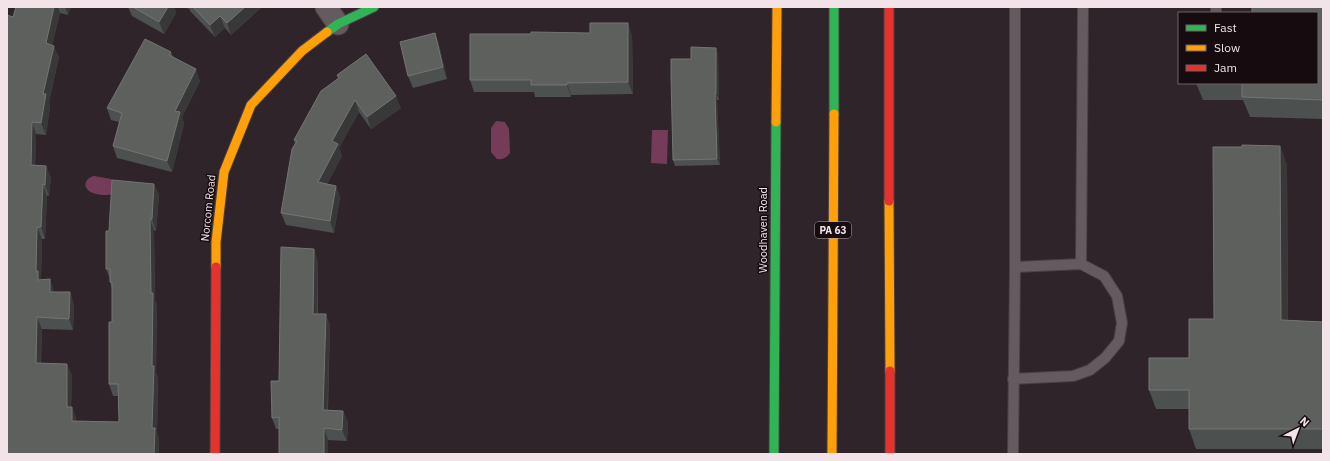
<svg xmlns="http://www.w3.org/2000/svg" width="1330" height="461" font-family="'IBM Plex Sans',sans-serif">
<rect width="100%" height="100%" fill="#2f2429"/>
<g fill="#753c59">
<path d="M496,121L505,122L509,129L510,153C506,158 503,160 497,159L491,152V128Z"/>
<polygon points="652,130 668,130 667,164 651,163"/>
<path d="M94,176L111,179L114,181L112,194C107,196 92,195 88,190C82,184 88,177 94,176Z"/>
</g>
<g fill="none" stroke-linecap="round" stroke-linejoin="round">
<defs>
<g id="lane">
<polyline points="1216,7 1216,13"/>
<polyline points="1081,264 1083,7"/>
<polyline points="1013,379 1073,376 1090,370 1105,358 1119,341 1122,323 1117,296 1104,276 1081,264 1015,267"/>
<polyline points="1013,454 1015,267 1015,7"/>
</g>
<polyline id="street" points="326,7 338,24"/>
<g id="fast">
<polyline points="327,32 338,24 374,7"/>
<polyline points="834,114 834,7"/>
<polyline points="774,454 776,122"/>
</g>
<g id="slow">
<polyline points="776,122 777,7"/>
<polyline points="889,201 890,371"/>
<polyline points="216,267 216,242 224,172 251,105 302,51 327,32"/>
<polyline points="832,454 834,114"/>
</g>
<g id="jam">
<polyline points="889,7 889,201"/>
<polyline points="890,371 890,454"/>
<polyline points="215,454 216,267"/>
</g>
</defs>
<use href="#lane" stroke="#4b4145" stroke-width="12"/>
<use href="#street" stroke="#4b4145" stroke-width="23"/>
<use href="#fast" stroke="#4b4145" stroke-width="11"/>
<use href="#slow" stroke="#4b4145" stroke-width="11"/>
<use href="#jam" stroke="#4b4145" stroke-width="11"/>
<use href="#lane" stroke="#655a5f" stroke-width="10"/>
<use href="#street" stroke="#655a5f" stroke-width="21"/>
<use href="#fast" stroke="#30b455" stroke-width="9"/>
<use href="#slow" stroke="#ff9f0a" stroke-width="9"/>
<use href="#jam" stroke="#e5322d" stroke-width="9"/>
</g>
<g fill="#4c504e">
<polygon points="16,7 71,7 68,15 60,13 52,45 59,57 49,102 50,106 46,135 36,134 35,166 46,166 51,178 49,196 47,196 45,239 42,239 41,278 41,279 50,279 54,292 74,304 73,330 42,329 41,363 72,375 71,407 76,418 76,421 119,422 119,396 113,396 109,384 112,322 112,289 110,282 110,279 106,269 109,231 154,184 159,195 156,231 154,230 155,300 157,305 156,372 158,378 157,433 159,439 159,454 7,454 7,15 13,17"/>
<polygon points="128,7 174,7 176,13 164,34 132,16"/>
<polygon points="186,7 262,7 231,35 225,28 215,37 190,11 189,8 188,9"/>
<polygon points="1323,7 1323,119 1250,117 1243,100 1203,100 1196,83 1317,83"/>
<polygon points="435,33 439,45 447,79 413,88 408,76"/>
<polygon points="632,35 633,94 571,95 571,97 535,97 534,92 474,92 470,80"/>
<polygon points="171,52 173,57 200,81 182,117 184,124 172,172 117,158 113,146 119,122 111,120 107,108"/>
<polygon points="718,54 719,100 717,100 720,165 675,166 673,160 691,59"/>
<polygon points="337,75 401,108 371,129 359,112 339,148 342,156 327,184 336,186 340,197 334,233 286,225 281,213 295,144 294,140 338,78"/>
<polygon points="1280,146 1287,166 1288,320 1323,322 1323,449 1196,449 1189,429 1189,409 1156,409 1149,390 1189,358 1214,319 1242,147"/>
<polygon points="318,261 318,314 330,325 328,410 343,411 348,423 347,441 328,440 328,454 279,454 279,429 276,429 272,418 279,381"/>
</g>
<g fill="#393838">
<polygon points="54,7 58,7 60,13 50,55 46,43"/>
<polygon points="65,7 71,7 68,15"/>
<polygon points="168,7 174,7 176,13 164,34 159,22"/>
<polygon points="245,7 262,7 231,35 227,23"/>
<polygon points="220,16 225,28 215,37 210,25"/>
<polygon points="628,23 632,35 633,94 628,82"/>
<polygon points="435,33 439,45 447,79 443,67"/>
<polygon points="54,46 59,57 49,102 50,106 46,135 41,123 43,94"/>
<polygon points="716,48 718,54 719,100 716,94"/>
<polygon points="196,69 200,81 182,117 184,124 172,172 167,161 175,111"/>
<polygon points="567,83 571,95 571,97 567,85"/>
<polygon points="715,94 717,100 720,165 717,159"/>
<polygon points="396,96 401,108 371,129 367,117"/>
<polygon points="355,100 359,112 339,148 342,156 322,194 318,182 332,141"/>
<polygon points="32,122 36,134 35,177 31,165"/>
<polygon points="1280,146 1287,166 1288,339 1281,320"/>
<polygon points="46,166 51,178 49,196 45,185"/>
<polygon points="43,184 47,196 45,239 41,227"/>
<polygon points="154,184 159,195 156,231 152,219"/>
<polygon points="336,186 340,197 334,233 330,221"/>
<polygon points="150,219 154,230 155,300 157,305 156,372 158,378 157,433 159,439 159,454 154,454 152,428"/>
<polygon points="37,227 42,239 41,278 42,283 38,280 36,271"/>
<polygon points="314,249 318,261 317,325 313,314"/>
<polygon points="50,279 54,291 54,303 50,292"/>
<polygon points="70,292 74,304 73,330 69,319"/>
<polygon points="326,314 330,325 327,421 323,410"/>
<polygon points="37,317 42,329 40,375 36,363"/>
<polygon points="67,364 72,375 71,418 67,407"/>
<polygon points="72,407 76,418 76,433 72,421"/>
<polygon points="343,411 348,423 347,441 342,430"/>
<polygon points="324,428 328,440 328,454 324,454"/>
</g>
<g fill="#5e605e" stroke="#757474">
<polygon points="16,7 54,7 46,43 54,46 43,94 46,94 41,123 32,122 31,165 46,166 45,185 43,184 41,227 37,227 36,271 38,271 38,280 50,279 50,292 70,292 69,319 37,317 36,363 67,364 67,407 72,407 72,421 119,422 118,384 109,384 109,322 112,322 112,282 110,282 110,269 106,269 106,231 109,231 112,180 154,184 152,219 150,219 151,293 153,293 152,366 154,366 152,428 155,428 154,454 7,454 7,15 13,17"/>
<polygon points="133,7 168,7 159,22"/>
<polygon points="193,7 245,7 227,23 220,16 210,25"/>
<polygon points="1252,7 1323,7 1323,100 1242,97 1242,83 1317,83 1317,13 1252,13"/>
<polygon points="590,23 628,23 628,82 567,83 567,85 531,85 531,80 470,80 470,34 531,34 531,32 590,33"/>
<polygon points="435,33 443,67 408,76 400,42"/>
<polygon points="145,39 171,52 169,55 196,69 175,111 180,112 167,161 113,146 122,113 107,108"/>
<polygon points="691,47 716,48 716,94 715,94 717,159 673,160 671,77 671,59 691,59"/>
<polygon points="366,54 396,96 367,117 355,100 332,141 338,144 318,182 336,186 330,221 281,213 292,149 297,141 294,140 321,91 339,78 337,75"/>
<polygon points="1242,145 1280,146 1281,320 1323,322 1323,429 1189,429 1189,390 1149,390 1149,358 1189,358 1189,319 1214,319 1213,147 1242,147"/>
<polygon points="281,247 314,249 313,314 326,314 323,410 343,411 342,430 324,428 324,454 279,454 279,417 272,418 271,381 279,381"/>
</g>
<g text-anchor="middle" stroke-width="3" stroke-linejoin="round" paint-order="stroke">
<rect fill="#160c10" stroke="#b0a2a8" stroke-width="1" x="815" y="222" width="36" height="16" rx="3"/>
<g font-size="10" font-weight="bold" fill="#f2e3e9">
<text x="833" y="234">PA 63</text>
</g>
<g font-size="11" fill="#f2e3e9" stroke="#160c10">
<text transform="translate(208 208) rotate(-84)" y="4">Norcom Road</text>
<text transform="translate(763 230) rotate(-90)" y="4">Woodhaven Road</text>
</g>
</g>
<rect width="1330" height="461" fill="none" stroke="#f2e3e9" stroke-width="16"/>
<rect x="1178" y="12" width="140" height="72" fill="#160c10" stroke="#6e6267"/>
<rect x="1186" y="25" width="20" height="6" fill="#30b455" stroke="#6e6267"/>
<text x="1214" y="32" font-size="12" fill="#f2e3e9">Fast</text>
<rect x="1186" y="45" width="20" height="6" fill="#ff9f0a" stroke="#6e6267"/>
<text x="1214" y="52" font-size="12" fill="#f2e3e9">Slow</text>
<rect x="1186" y="65" width="20" height="6" fill="#e5322d" stroke="#6e6267"/>
<text x="1214" y="72" font-size="12" fill="#f2e3e9">Jam</text>
<g transform="translate(1298 429) rotate(42)" stroke="#160c10" stroke-width="3" paint-order="stroke">
<path d="M0-3L7 15L0 10L-7 15Z" fill="#f2e3e9"/>
<text y="-6" font-size="11" font-weight="bold" text-anchor="middle" fill="#f2e3e9">N</text>
</g>
</svg>
